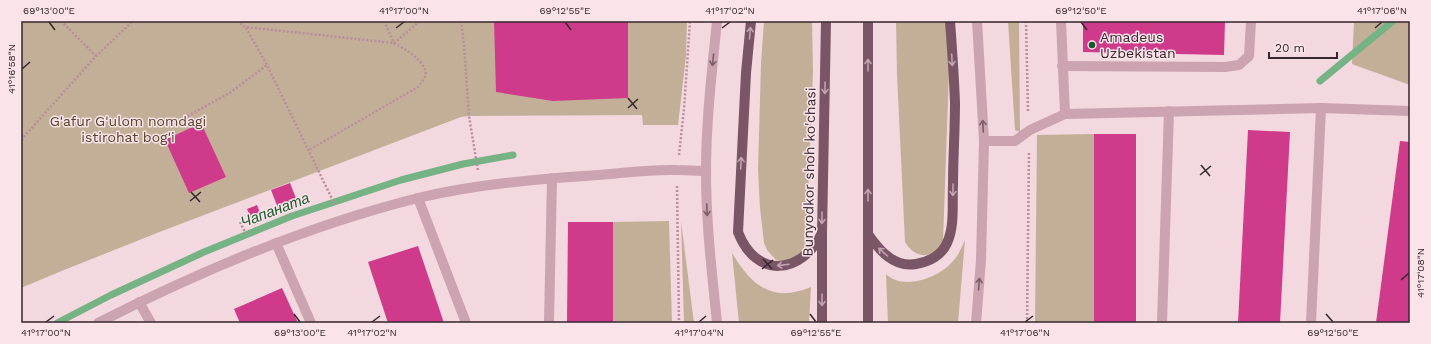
<svg xmlns="http://www.w3.org/2000/svg" width="1431" height="344" font-family="'Work Sans',sans-serif">
<rect width="100%" height="100%" fill="#f3d8df"/>
<g fill="#c3af97">
<polygon points="21,21 687,21 686,56 678,125 643,125 642,115 469,116 461,117 162,231 59,272 21,288"/>
<polygon points="764,21 812,21 813,71 806,248 802,254 783,262 776,260 767,250 764,243 760,208 758,170 761,64"/>
<path d="M896,21H946L949,71L943,242C933,260 915,259 905,242L897,74Z"/>
<polygon points="1008,21 1019,21 1020,132 1015,130"/>
<polygon points="1354,21 1410,21 1410,85 1352,64"/>
<polygon points="1094,134 1094,323 1035,323 1037,135"/>
<polygon points="669,221 672,323 613,323 613,222"/>
<polygon points="681,221 694,323 684,323"/>
<path d="M965,240L958,323H888L886,274C903,291 939,278 953,261C959,255 961,248 965,240Z"/>
<path d="M732,253C752,286 772,303 811,287L809,323H739Z"/>
</g>
<g fill="none" stroke-linecap="round" stroke-linejoin="round">
<g stroke="#75b284" stroke-width="7">
<polyline points="1320,81 1393,21"/>
<polyline points="57,323 111,295 204,252 292,216 401,180 463,164 513,155"/>
</g>
</g>
<g fill="#cf3a8b">
<polygon points="494,21 628,21 628,98 553,101 496,92"/>
<polygon points="1083,21 1225,21 1224,55 1083,52"/>
<polygon points="201,123 226,177 189,193 165,140"/>
<polygon points="1248,130 1290,132 1280,323 1238,323"/>
<rect x="1094" y="134" width="42" height="189"/>
<polygon points="1400,141 1410,142 1410,323 1376,323"/>
<polygon points="290,183 299,206 280,213 271,190"/>
<polygon points="257,205 263,221 254,225 247,209"/>
<polygon points="568,222 613,222 613,323 567,323"/>
<polygon points="418,246 444,323 388,323 368,262"/>
<polygon points="282,288 298,323 240,323 234,309"/>
</g>
<g fill="none" stroke-linecap="round" stroke-linejoin="round">
<g stroke="#b88d9c" stroke-width="2.5" stroke-dasharray="2 2" stroke-linecap="butt">
<polyline points="61,21 96,56"/>
<path d="M237,21L245,27L394,43C403,48 430,63 425,77C424,80 420,84 418,87L309,150"/>
<polyline points="384,21 394,43 420,21"/>
<polyline points="461,21 464,45 469,116 478,171"/>
<polyline points="1026,21 1028,112"/>
<polyline points="246,28 267,65 335,205"/>
<polyline points="177,122 231,92 267,65"/>
<polyline points="21,140 96,56 133,21"/>
<polyline points="679,155 684,109 690,21"/>
<polyline points="677,186 679,323"/>
<polyline points="240,222 247,236"/>
<polyline points="1027,323 1029,151"/>
</g>
<g stroke="#cca3b1" stroke-width="10">
<polyline points="1061,21 1065,114"/>
<polyline points="1062,66 1225,67 1239,65 1249,56 1251,21"/>
<polyline points="418,198 466,323"/>
<polyline points="276,243 311,323"/>
<polyline points="139,302 151,323"/>
<polyline points="549,323 552,178"/>
<polyline points="1162,323 1169,111"/>
<polyline points="1311,323 1321,108"/>
</g>
<g stroke="#cca3b1" stroke-width="10">
<polyline points="984,141 1015,141 1030,130 1065,114 1321,108 1410,111"/>
<path d="M98,323C200,271 306,226 418,198C476,184 538,179 598,175C624,173 651,169 677,170C687,170 696,171 706,171"/>
</g>
<g stroke="#cca3b1" stroke-width="10">
<path d="M717,21C712,71 706,121 706,172C706,223 712,273 717,323"/>
<polyline points="976,323 981,260 984,141 977,21"/>
</g>
<g stroke="#795566" stroke-width="10">
<path d="M751,21L746,73L738,232C756,279 801,275 822,233"/>
<polyline points="868,21 868,323"/>
<path d="M868,234C879,250 894,268 916,264C929,262 942,255 947,243C955,226 952,203 953,185C953,158 955,131 955,103C954,76 952,48 950,21"/>
<polyline points="822,323 822,233 826,21"/>
</g>
</g>
<defs><path id="oneway-shaft" d="M-6 0H5M1.5-3L5.5 0L1.5 3" fill="none" stroke-width="1.6" stroke-linecap="round" stroke-linejoin="round"/></defs>
<g stroke="#c0a4af">
<use href="#oneway-shaft" transform="translate(750 33) rotate(-85)"/>
<use href="#oneway-shaft" transform="translate(952 60) rotate(87)"/>
<use href="#oneway-shaft" transform="translate(868 65) rotate(-90)"/>
<use href="#oneway-shaft" transform="translate(825 88) rotate(91)"/>
<use href="#oneway-shaft" transform="translate(741 163) rotate(-87)"/>
<use href="#oneway-shaft" transform="translate(953 190) rotate(91)"/>
<use href="#oneway-shaft" transform="translate(868 195) rotate(-90)"/>
<use href="#oneway-shaft" transform="translate(822 218) rotate(91)"/>
<use href="#oneway-shaft" transform="translate(883 252) rotate(-138)"/>
<use href="#oneway-shaft" transform="translate(783 265) rotate(173)"/>
<use href="#oneway-shaft" transform="translate(822 300) rotate(90)"/>
</g>
<g stroke="#7a5e68">
<use href="#oneway-shaft" transform="translate(713 60) rotate(96)"/>
<use href="#oneway-shaft" transform="translate(983 126) rotate(-93)"/>
<use href="#oneway-shaft" transform="translate(707 210) rotate(88)"/>
<use href="#oneway-shaft" transform="translate(979 284) rotate(-86)"/>
</g>
<path fill="none" stroke="#36262d" stroke-width="1.5" d="M49,22L55,30M565,22L571,30M1081,22L1087,30M396,28L404,22M722,28L730,22M1375,28L1382,22M22,69L30,62M628,98L637,109M628,108L638,99M1201,165L1210,176M1200,175L1211,166M191,192L200,202M190,201L201,192M763,259L772,269M762,269L773,260M1401,280L1409,273M294,314L300,322M810,314L816,322M1326,314L1333,322M46,322L54,316M372,322L380,316M699,322L706,316M1025,322L1033,316"/>
<circle fill="#185a2b" stroke="#fae4ea" stroke-width="1.5" cx="1092" cy="45" r="4"/>
<g text-anchor="middle" stroke-width="3" stroke-linejoin="round" paint-order="stroke">
<g font-size="14" fill="#36262d" stroke="#fae4ea" text-anchor="start">
<text x="1100" y="42">Amadeus<tspan x="1100" dy="16">Uzbekistan</tspan></text>
</g>
<g font-size="14" fill="#564328" stroke="#fae4ea">
<text x="128" y="126">G'afur G'ulom nomdagi<tspan x="128" dy="16">istirohat bog'i</tspan></text>
</g>
<g font-size="14" fill="#36262d" stroke="#fae4ea">
<text transform="translate(809 172) rotate(-89)" y="5">Bunyodkor shoh ko'chasi</text>
</g>
<g font-size="15" font-style="italic" fill="#185a2b" stroke="#fae4ea">
<text transform="translate(275 210) rotate(-21)" y="5">Чапаната</text>
</g>
</g>
<rect width="1431" height="344" fill="none" stroke="#fae4ea" stroke-width="44"/>
<path d="M1269 52v6h68v-6" fill="none" stroke="#36262d" stroke-width="2"/>
<text x="1275" y="52" font-size="12" fill="#36262d" stroke="#fae4ea" stroke-width="3" paint-order="stroke">20 m</text>
<rect x="22" y="22" width="1387" height="300" fill="none" stroke="#36262d" stroke-width="1.5"/>
<g font-size="10" text-anchor="middle" fill="#36262d">
<text x="49" y="14">69°13'00"E</text>
<text x="404" y="14">41°17'00"N</text>
<text x="565" y="14">69°12'55"E</text>
<text x="730" y="14">41°17'02"N</text>
<text x="1081" y="14">69°12'50"E</text>
<text x="1382" y="14">41°17'06"N</text>
<text transform="translate(11 69) rotate(-90)" y="4">41°16'58"N</text>
<text transform="translate(1420 273) rotate(-90)" y="4">41°17'08"N</text>
<text x="46" y="336">41°17'00"N</text>
<text x="300" y="336">69°13'00"E</text>
<text x="372" y="336">41°17'02"N</text>
<text x="699" y="336">41°17'04"N</text>
<text x="816" y="336">69°12'55"E</text>
<text x="1025" y="336">41°17'06"N</text>
<text x="1333" y="336">69°12'50"E</text>
</g>
</svg>
